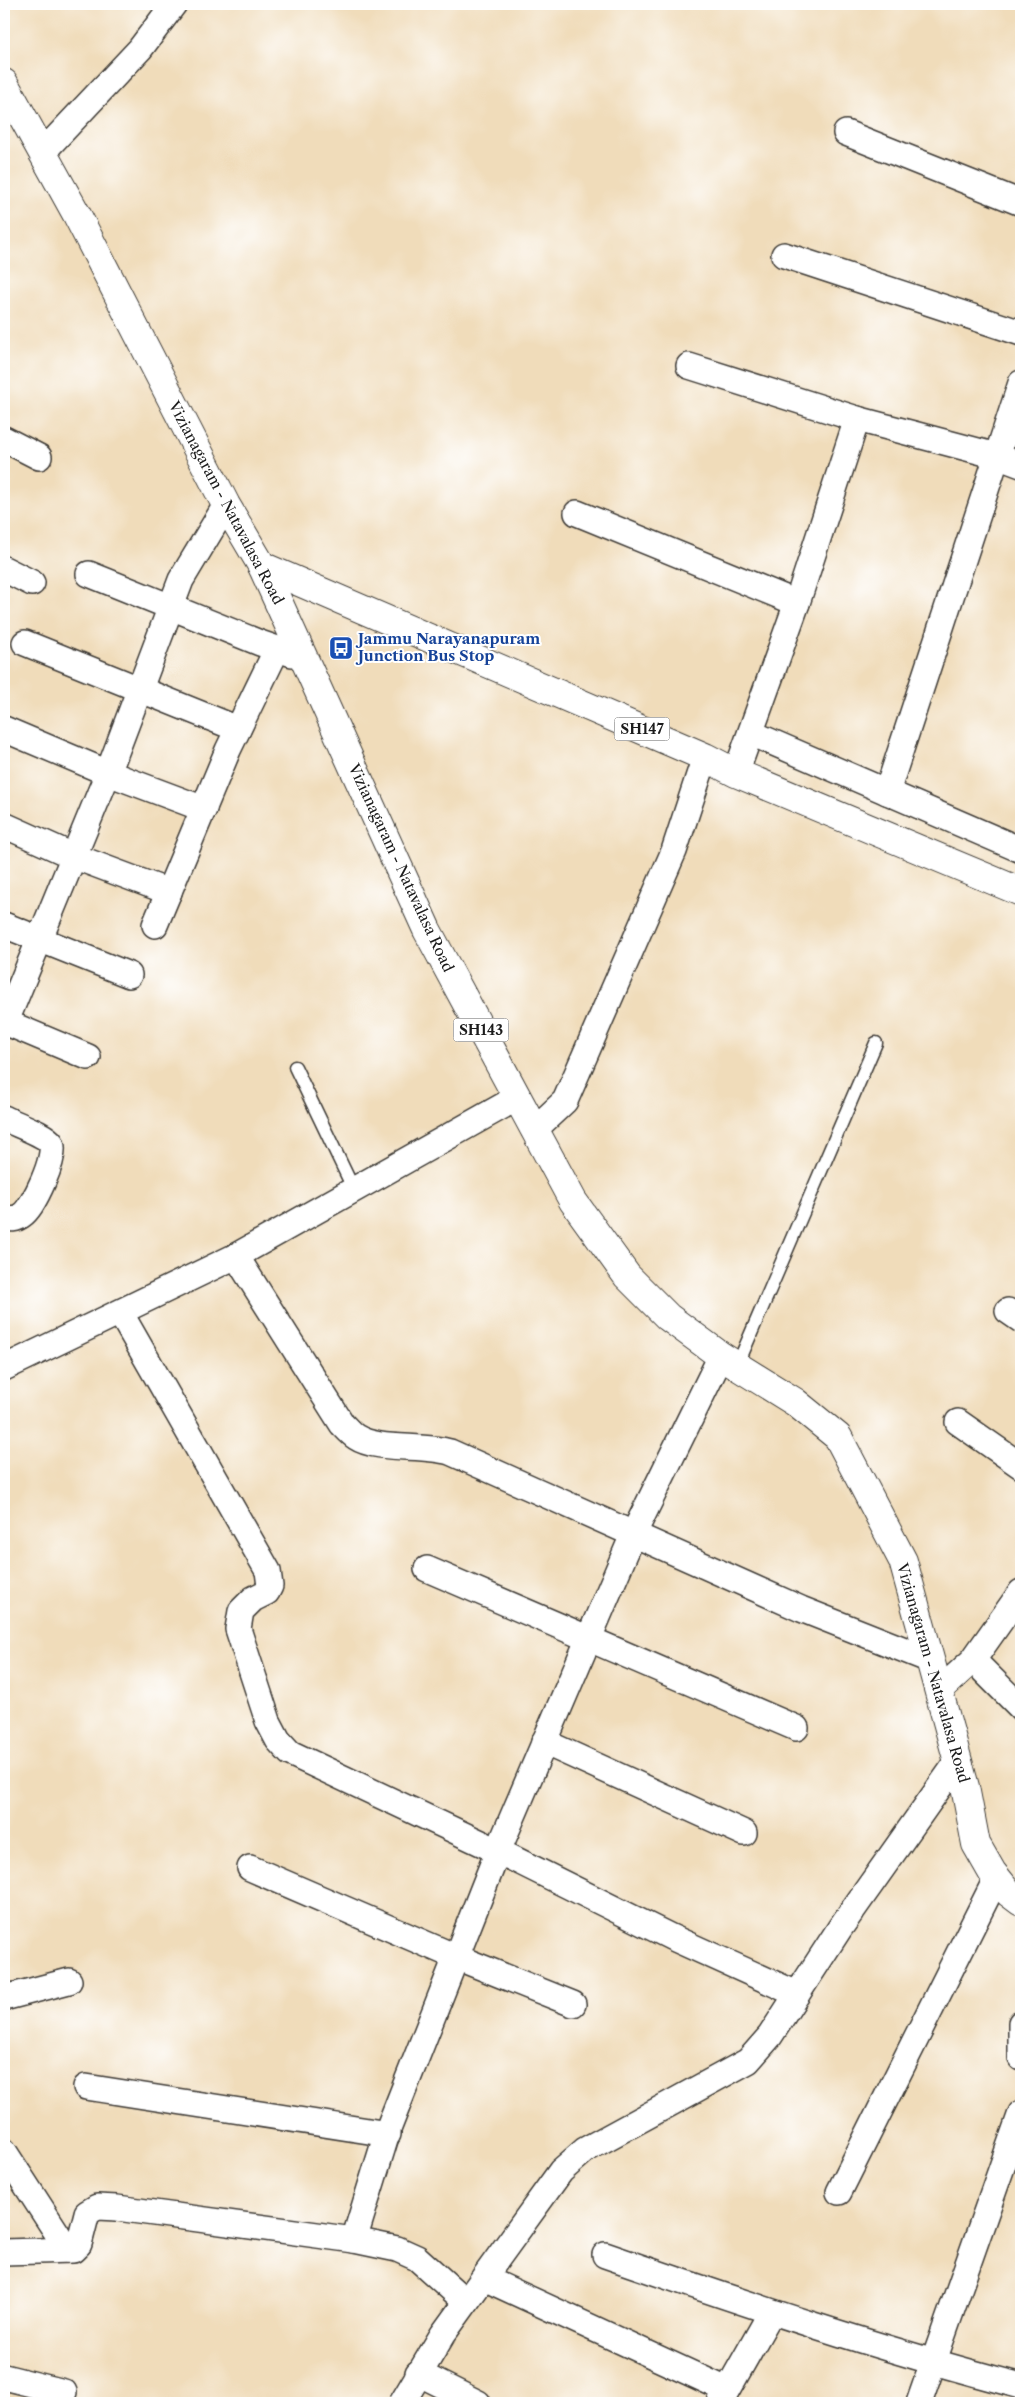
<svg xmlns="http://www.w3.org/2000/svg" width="1025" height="2407" font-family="'Libre Caslon Text',serif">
<rect width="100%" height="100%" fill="#fff"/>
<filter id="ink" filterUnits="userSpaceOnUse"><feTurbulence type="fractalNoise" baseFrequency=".02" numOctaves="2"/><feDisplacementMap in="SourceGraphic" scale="10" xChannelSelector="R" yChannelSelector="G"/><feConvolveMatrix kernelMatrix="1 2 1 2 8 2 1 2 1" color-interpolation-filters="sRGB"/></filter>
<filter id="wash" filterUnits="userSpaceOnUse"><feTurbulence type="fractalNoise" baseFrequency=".0096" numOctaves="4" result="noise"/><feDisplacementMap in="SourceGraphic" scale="20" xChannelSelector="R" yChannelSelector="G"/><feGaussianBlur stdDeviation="1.12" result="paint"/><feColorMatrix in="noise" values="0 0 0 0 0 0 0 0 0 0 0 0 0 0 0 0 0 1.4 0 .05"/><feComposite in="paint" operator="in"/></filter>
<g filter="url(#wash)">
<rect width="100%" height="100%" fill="#f0dcba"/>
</g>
<g filter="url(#ink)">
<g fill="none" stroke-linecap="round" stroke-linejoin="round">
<defs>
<g id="service">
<polyline points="295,1067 354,1190"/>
<polyline points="737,1366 876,1043"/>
</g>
<g id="minor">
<polyline points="846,133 1021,203"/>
<polyline points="42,153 140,49 174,4"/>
<polyline points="784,255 1021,333"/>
<polyline points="689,366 857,419 997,456 1021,465"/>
<polyline points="4,439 39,457"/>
<polyline points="577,513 797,603"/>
<polyline points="4,569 32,583"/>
<polyline points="89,574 260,643 292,654"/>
<polyline points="25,643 238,729"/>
<polyline points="4,729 108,773 204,809"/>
<polyline points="751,733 1021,850"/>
<polyline points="736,773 797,603 857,419"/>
<polyline points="887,792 1021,383"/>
<polyline points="4,825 73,856 169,892"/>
<polyline points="4,925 129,975"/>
<polyline points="155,925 228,750 277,649"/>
<polyline points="5,1022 88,1057"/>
<polyline points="4,1026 108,773 181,580 226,505"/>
<path d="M4,1118C15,1124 45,1134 51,1143C58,1155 33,1208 22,1215C16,1220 10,1219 4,1218"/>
<polyline points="534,1130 565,1101 674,851 705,757"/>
<path d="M236,1256L342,1424C346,1428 351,1434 356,1437C377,1451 423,1444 450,1452L801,1609L930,1660"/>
<polyline points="1008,1311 1021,1320"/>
<polyline points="121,1314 268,1571 270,1586 267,1592 253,1599 241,1611 238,1629 268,1721 278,1740 290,1753 498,1851 671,1937 797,1994"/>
<polyline points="4,1368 236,1256 517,1098"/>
<polyline points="958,1422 1021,1466"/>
<polyline points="427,1569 796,1728"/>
<polyline points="973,1660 1021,1708"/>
<polyline points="939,1691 973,1660 1021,1592"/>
<polyline points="544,1742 744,1833"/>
<polyline points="250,1868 456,1957 573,2004"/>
<polyline points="4,1998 69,1981"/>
<polyline points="1021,2023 1021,2058"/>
<polyline points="86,2087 388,2134"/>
<polyline points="4,2151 68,2250"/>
<polyline points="839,2192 997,1877"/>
<polyline points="354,2240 389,2127 498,1851 633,1535 721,1356"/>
<polyline points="4,2252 73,2250 79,2244 87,2213 97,2207 117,2208 354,2240 397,2249 417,2258 466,2302"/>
<path d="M605,2255C743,2303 880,2349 1021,2386"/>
<polyline points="484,2278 727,2390"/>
<polyline points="418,2373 478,2403"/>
<polyline points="4,2377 64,2392"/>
<polyline points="402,2403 443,2334 561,2171 585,2150 748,2061 770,2036 840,1928 958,1761"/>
<polyline points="720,2403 771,2313"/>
<polyline points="919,2403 1021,2113"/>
</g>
<g id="primary">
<polyline points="4,83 77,215 226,505 262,566 427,930 573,1201 627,1276 668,1317 721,1356 795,1402 838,1437 903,1561 965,1787 976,1844 992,1872 1009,1893 1021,1902"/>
<polyline points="262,566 705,757 736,773 1021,892"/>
</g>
</defs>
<use href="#service" stroke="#3c3934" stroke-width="15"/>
<use href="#minor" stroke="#3c3934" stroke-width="28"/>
<use href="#primary" stroke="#3c3934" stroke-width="30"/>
<use href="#service" stroke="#fff" stroke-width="12"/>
<use href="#minor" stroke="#fff" stroke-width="25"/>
<use href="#primary" stroke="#fff" stroke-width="28"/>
</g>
</g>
<defs>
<symbol id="bus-square" viewBox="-11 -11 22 22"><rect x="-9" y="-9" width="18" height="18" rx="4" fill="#1a4fb4" stroke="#fff"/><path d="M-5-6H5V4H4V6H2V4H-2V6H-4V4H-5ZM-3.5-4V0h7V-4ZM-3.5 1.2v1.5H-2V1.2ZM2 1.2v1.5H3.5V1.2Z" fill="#fff"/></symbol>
</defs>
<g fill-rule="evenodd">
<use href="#bus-square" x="327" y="634" width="28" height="28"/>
</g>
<g text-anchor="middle" stroke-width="4" stroke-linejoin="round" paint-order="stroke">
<g fill="#fff" stroke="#606060" stroke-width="1">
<rect x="614.5" y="717.5" width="55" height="23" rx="4"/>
<rect x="453.5" y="1018.5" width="55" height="23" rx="4"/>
</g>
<g font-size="14" font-weight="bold" fill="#1c1c1c">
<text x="642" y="734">SH147</text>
<text x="481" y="1035">SH143</text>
</g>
<g font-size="15" fill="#1c1c1c" stroke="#fff">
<text transform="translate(226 503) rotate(62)" y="5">Vizianagaram - Natavalasa Road</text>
<text transform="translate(401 868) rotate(65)" y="5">Vizianagaram - Natavalasa Road</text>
<text transform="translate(933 1673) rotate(74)" y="5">Vizianagaram - Natavalasa Road</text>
</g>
<g font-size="15" font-weight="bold" fill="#164399" stroke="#fff" text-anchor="start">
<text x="358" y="644">Jammu Narayanapuram<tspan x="358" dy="17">Junction Bus Stop</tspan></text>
</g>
</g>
<rect width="1025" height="2407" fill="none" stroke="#fff" stroke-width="20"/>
</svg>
